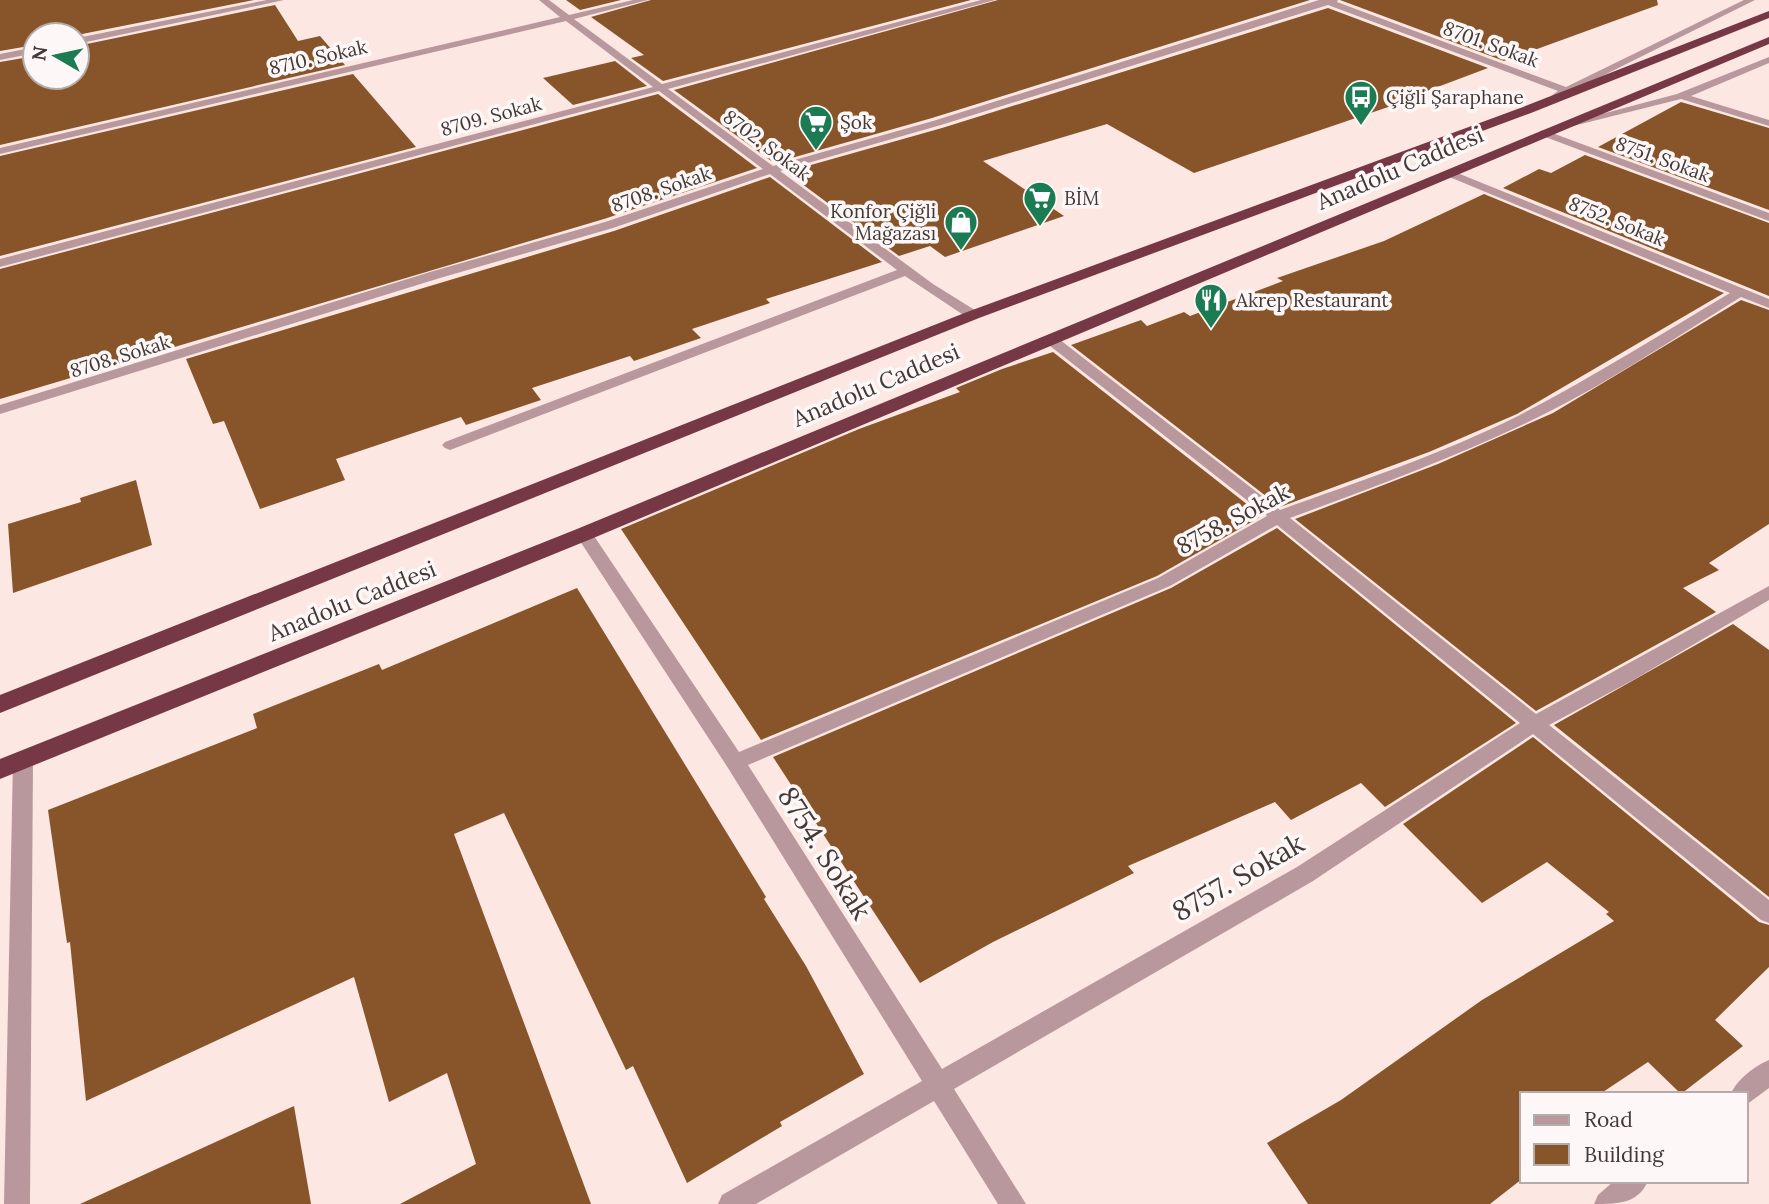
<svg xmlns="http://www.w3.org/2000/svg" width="1769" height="1204" font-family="Lora,serif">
<rect width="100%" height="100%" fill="#fce7e2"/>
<g fill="#88552a">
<polygon points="0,0 254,0 77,35 35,35 35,45 0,51"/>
<polygon points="566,0 621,0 580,10"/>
<polygon points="651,0 971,0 663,81 631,58 644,55 591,17"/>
<polygon points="998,0 1310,0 932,118 774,163 674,90"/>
<polygon points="1340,0 1657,0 1658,5 1504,61"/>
<polygon points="275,5 298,41 320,36 345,65 0,145 0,62 35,56 35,77 77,77 77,46"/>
<polygon points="1328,8 1488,68 1395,103 1397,104 1194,173 1107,124 983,161 1064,216 945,257 930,246 899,256 786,172 942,128"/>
<polygon points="615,61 647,86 573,105 543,78"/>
<polygon points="353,74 416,147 0,256 0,156"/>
<polygon points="658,94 757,168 604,219 0,399 0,269"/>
<polygon points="1681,102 1769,128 1769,210 1598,147"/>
<polygon points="1585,155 1769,223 1769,296 1503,188 1539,169 1551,173"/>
<polygon points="770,177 882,262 766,299 770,303 692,329 701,338 634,361 630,356 532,388 541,400 466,425 461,417 336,459 345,480 260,509 224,421 213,424 186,359 614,231"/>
<polygon points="1484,194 1724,293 1517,414 1429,452 1280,507 1071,345 1141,320 1147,326 1184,312 1190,316 1283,281 1277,278 1384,241"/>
<polygon points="1741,300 1769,310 1769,524 1709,563 1719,570 1683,588 1716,612 1536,711 1295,519 1438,464 1553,413"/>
<polygon points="1053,352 1262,516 1157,576 761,740 621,529 859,429 960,392 956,388 1002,369"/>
<polygon points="136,480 152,545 13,593 8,524 81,502 80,498"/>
<polygon points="1277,528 1516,723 1385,807 1361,783 1291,820 1275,802 1128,866 1134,873 993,942 920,983 773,757 1171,588"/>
<polygon points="577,588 766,897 764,899 806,966 864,1074 780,1122 782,1126 687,1183 633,1066 626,1070 504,813 454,834 591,1204 400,1204 476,1164 447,1073 389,1102 354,977 86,1101 70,942 67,943 48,810 257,728 253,714 379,664 382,670"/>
<polygon points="1733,624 1769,650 1769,897 1554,725"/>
<polygon points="1533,737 1759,922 1769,925 1769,967 1715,1020 1743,1046 1681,1094 1648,1062 1600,1094 1522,1094 1522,1179 1490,1204 1308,1204 1267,1143 1341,1100 1482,1000 1614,921 1606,914 1609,912 1547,862 1482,903 1403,824"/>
<polygon points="294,1106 311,1204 80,1204"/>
</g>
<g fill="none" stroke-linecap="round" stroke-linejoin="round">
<g fill="#b9989d" fill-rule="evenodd">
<polygon points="267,0 284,0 77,44 77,38"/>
<polygon points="539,0 549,0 569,15 633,0 648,0 574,19 662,84 981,0 995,0 668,89 773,166 933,121 1319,0 1338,0 1337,2 1566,87 1744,0 1755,0 1556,99 1551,96 1558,91 1328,5 941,125 780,171 933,284 978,312 978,318 968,318 905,276 450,450 445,448 442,445 445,442 897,270 770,174 613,228 440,278 0,414 0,405 430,272 605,222 763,169 659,91 0,267 0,259 653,87 566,21 0,154 0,148 560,17"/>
<polygon points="35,47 35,53 0,60 0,54"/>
<polygon points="1769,57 1769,63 1691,96 1769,120 1769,126 1681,99 1569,127 1564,124 1677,94"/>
<polygon points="1544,130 1769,213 1769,221 1540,135 1540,131"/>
<path d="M1447,172H1455L1769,299V308L1741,297C1670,341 1599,389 1524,424C1448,460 1369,489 1290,518L1536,714L1769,586V600L1635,679L1549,725L1769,900V923L1761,920L1533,734L1313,881L954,1089L1026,1204H998L934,1101L756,1204H718L722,1195L922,1081L728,768L578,538L576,534L578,530H590L739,752L1158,578L1267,516L1045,342V336H1055L1280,510C1360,481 1442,454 1518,416C1591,378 1660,335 1730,293L1447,176ZM1277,525L1520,723L1297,867L942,1069L748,765L1170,586Z"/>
<polygon points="23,752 30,754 33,760 30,1204 4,1204 13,760 16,754"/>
<path d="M1769,1060V1088L1746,1105V1094H1731C1737,1079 1755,1066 1769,1060Z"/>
<path d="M1614,1181H1648C1638,1204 1617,1204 1594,1204L1598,1195Z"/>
</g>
<g fill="#773845" fill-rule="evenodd">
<polygon points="1769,11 1769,18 1531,113 979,318 0,713 0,695 967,312 1523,107"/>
<polygon points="1769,37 1769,44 591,539 0,779 0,759 577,529"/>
</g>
</g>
<defs>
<symbol id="bus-pin" viewBox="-11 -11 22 30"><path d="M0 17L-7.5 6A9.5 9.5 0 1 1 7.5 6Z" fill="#1b7b52" stroke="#fdf8f7"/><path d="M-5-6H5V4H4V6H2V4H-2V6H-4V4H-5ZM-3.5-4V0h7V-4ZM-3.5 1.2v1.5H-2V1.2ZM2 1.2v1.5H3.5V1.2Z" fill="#fff"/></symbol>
<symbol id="supermarket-pin" viewBox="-11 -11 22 30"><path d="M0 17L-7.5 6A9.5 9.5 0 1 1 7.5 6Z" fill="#1b7b52" stroke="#fdf8f7"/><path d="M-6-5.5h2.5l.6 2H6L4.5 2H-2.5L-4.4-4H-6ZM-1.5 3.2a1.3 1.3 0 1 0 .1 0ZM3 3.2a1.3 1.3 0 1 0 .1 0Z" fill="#fff"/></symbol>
<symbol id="shop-pin" viewBox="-11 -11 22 30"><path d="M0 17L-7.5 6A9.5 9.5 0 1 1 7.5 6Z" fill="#1b7b52" stroke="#fdf8f7"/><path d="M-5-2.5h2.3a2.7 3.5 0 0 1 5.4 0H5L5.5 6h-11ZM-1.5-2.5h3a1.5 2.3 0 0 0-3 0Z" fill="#fff"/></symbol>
<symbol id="restaurant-pin" viewBox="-11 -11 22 30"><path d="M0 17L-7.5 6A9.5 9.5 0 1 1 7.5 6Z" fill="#1b7b52" stroke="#fdf8f7"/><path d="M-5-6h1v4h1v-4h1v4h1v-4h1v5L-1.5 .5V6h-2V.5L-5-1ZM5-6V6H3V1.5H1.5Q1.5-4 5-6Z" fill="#fff"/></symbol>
</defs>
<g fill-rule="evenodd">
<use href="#bus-pin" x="1342" y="78" width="38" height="52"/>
<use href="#supermarket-pin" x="797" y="103" width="38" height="52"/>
<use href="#supermarket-pin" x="1021" y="179" width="38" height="52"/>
<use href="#shop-pin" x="942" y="203" width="38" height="52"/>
<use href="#restaurant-pin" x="1192" y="281" width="38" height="52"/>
</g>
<g text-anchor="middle" stroke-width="7" stroke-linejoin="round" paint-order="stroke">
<g font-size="19" fill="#433936" stroke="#fdf8f7">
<text transform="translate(1491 44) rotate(20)" y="7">8701. Sokak</text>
<text transform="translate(318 57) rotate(-13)" y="7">8710. Sokak</text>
<text transform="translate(491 116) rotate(-15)" y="7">8709. Sokak</text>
<text transform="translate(767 145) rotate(37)" y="7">8702. Sokak</text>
<text transform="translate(1663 159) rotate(20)" y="7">8751. Sokak</text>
<text transform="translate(661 189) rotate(-19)" y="7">8708. Sokak</text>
<text transform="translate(1617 221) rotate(22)" y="7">8752. Sokak</text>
<text transform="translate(120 356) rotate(-17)" y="7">8708. Sokak</text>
</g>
<g font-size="19" fill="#433936" stroke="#fdf8f7" text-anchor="start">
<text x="1386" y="104">Çiğli Şaraphane</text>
<text x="840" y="129">Şok</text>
<text x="1064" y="205">BİM</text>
<text x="936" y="218" text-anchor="end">Konfor Çiğli<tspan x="936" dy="22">Mağazası</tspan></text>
<text x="1236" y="307">Akrep Restaurant</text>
</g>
<g font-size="23" fill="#433936" stroke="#fdf8f7">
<text transform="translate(1400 168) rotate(-23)" y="8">Anadolu Caddesi</text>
<text transform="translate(876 385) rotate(-23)" y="8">Anadolu Caddesi</text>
<text transform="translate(1233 519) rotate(-28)" y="8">8758. Sokak</text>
<text transform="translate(352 601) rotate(-22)" y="8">Anadolu Caddesi</text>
</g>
<g font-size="28" fill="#433936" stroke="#fdf8f7">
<text transform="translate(825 853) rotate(58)" y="10">8754. Sokak</text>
<text transform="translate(1238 877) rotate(-30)" y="10">8757. Sokak</text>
</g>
</g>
<rect x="1520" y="1092" width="228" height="91" fill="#fdf8f7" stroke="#b3acaa" stroke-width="2"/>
<rect x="1534" y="1115" width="35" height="10" fill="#b9989d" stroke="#b3acaa" stroke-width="2"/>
<text x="1584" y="1127" font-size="21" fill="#433936">Road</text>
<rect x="1534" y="1144" width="35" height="21" fill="#88552a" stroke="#b3acaa" stroke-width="2"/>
<text x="1584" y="1162" font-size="21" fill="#433936">Building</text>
<g transform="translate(56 56) rotate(279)"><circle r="33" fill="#fdf8f7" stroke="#b3acaa" stroke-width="2"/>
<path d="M0-5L12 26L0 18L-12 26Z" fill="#1b7b52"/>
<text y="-10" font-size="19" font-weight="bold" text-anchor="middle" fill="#433936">N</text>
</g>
</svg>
